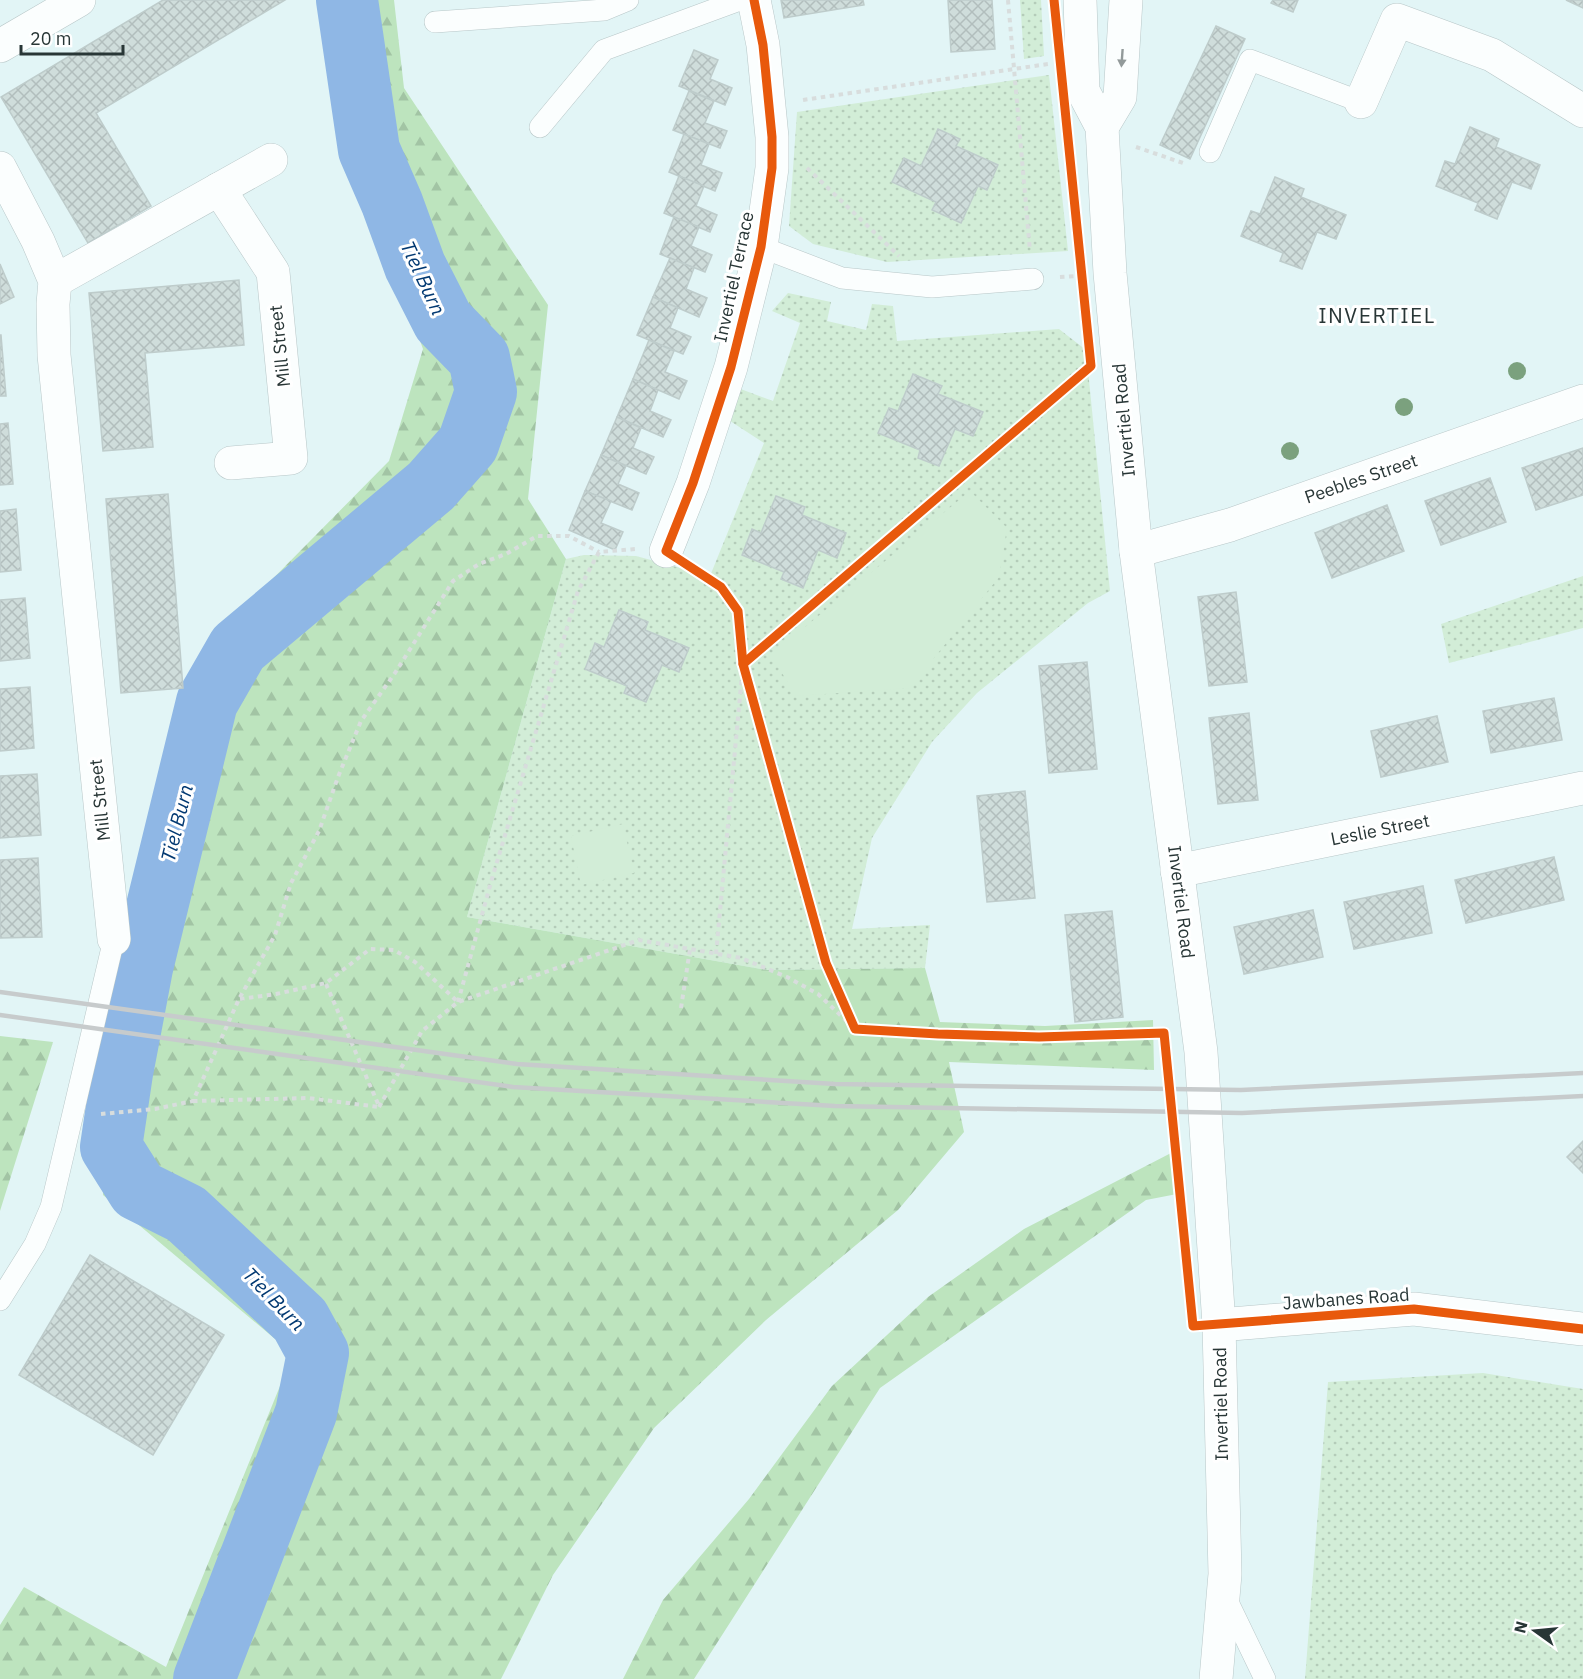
<svg xmlns="http://www.w3.org/2000/svg" width="1583" height="1679" font-family="'IBM Plex Sans',sans-serif">
<defs>
<pattern id="grass-dots" width="8" height="8" patternUnits="userSpaceOnUse" patternTransform="scale(1.5)"><rect width="8" height="8" fill="#d2edd7"/><path d="M2 2h.1M6 6h.1" fill="none" stroke="#b4ccb9" stroke-width="1.8" stroke-linecap="round"/></pattern>
<pattern id="forest-firs" width="22" height="20" patternUnits="userSpaceOnUse" patternTransform="scale(1.5)"><rect width="22" height="20" fill="#bde4be"/><path d="M5 1l3.5 6h-7zM16 11l3.5 6h-7z" fill="#a2c4a4"/></pattern>
<pattern id="building-cross-hatch" width="8" height="8" patternUnits="userSpaceOnUse" patternTransform="scale(1.5)"><rect width="8" height="8" fill="#cfdddb"/><path d="M0 0l8 8M0 8l8-8" fill="none" stroke="#b2bebd"/></pattern>
</defs>
<rect width="100%" height="100%" fill="#e2f5f6"/>
<g fill="url(#grass-dots)">
<polygon points="1020,0 1041,0 1044,56 1024,59"/>
<polygon points="1049,75 1068,251 887,262 813,244 789,226 797,112"/>
<polygon points="788,293 831,302 827,321 866,330 872,304 893,306 897,341 1059,329 1086,350 1110,591 1088,603 977,693 932,742 872,838 852,929 930,925 925,968 767,970 467,917 566,559 584,555 636,556 710,576 764,443 727,419 738,388 773,401 800,323 772,311"/>
<polygon points="1583,576 1583,628 1449,663 1441,624"/>
<polygon points="1483,1373 1583,1389 1583,1679 1305,1679 1328,1382"/>
</g>
<g fill="url(#forest-firs)">
<polygon points="338,0 394,0 404,88 548,305 528,499 566,559 467,917 767,970 925,968 940,1022 1045,1026 1153,1020 1154,1070 949,1062 964,1132 898,1210 766,1320 654,1428 553,1575 501,1679 0,1679 0,1625 24,1587 166,1667 293,1354 103,1195 102,1142 180,725 224,628 389,461 423,349 337,103"/>
<polygon points="0,1036 53,1042 0,1211"/>
<polygon points="1171,1153 1177,1194 1146,1200 880,1388 694,1679 623,1679 663,1600 749,1499 832,1386 928,1297 1024,1229"/>
</g>
<g fill="#d2edd7">
<polygon points="970,491 1007,528 999,577 910,688 796,696 771,655"/>
<polygon points="623,824 634,873 581,885 571,836"/>
</g>
<g fill="none" stroke-linecap="round" stroke-linejoin="round">
<polyline stroke="#8fb7e5" stroke-width="62" points="204,1679 306,1413 318,1353 300,1320 186,1214 138,1190 111,1147 122,1073 142,968 207,702 238,648 431,486 468,444 486,392 479,358 443,321 415,266 392,203 369,150 347,0"/>
</g>
<g fill="url(#building-cross-hatch)" stroke="#becccb" stroke-width="1.5">
<polygon points="163,0 285,0 96,113 151,206 88,243 1,97"/>
<polygon points="781,0 863,0 864,5 784,18"/>
<polygon points="948,0 992,0 995,49 951,52"/>
<polygon points="1273,0 1298,0 1293,12 1271,3"/>
<polygon points="1566,0 1583,0 1583,8"/>
<polygon points="1216,26 1245,39 1190,159 1160,145"/>
<polygon points="694,50 718,60 710,79 732,88 725,105 679,86"/>
<polygon points="689,91 714,101 705,123 727,131 720,148 673,130"/>
<polygon points="1470,127 1499,139 1496,147 1540,165 1531,189 1512,182 1497,219 1475,210 1478,203 1436,186 1445,161 1455,164"/>
<polygon points="938,129 960,139 956,146 998,165 987,190 978,186 961,223 932,210 936,202 892,182 904,158 921,166"/>
<polygon points="684,134 709,144 701,165 722,173 715,191 669,172"/>
<polygon points="679,176 704,186 696,206 717,215 710,232 664,213"/>
<polygon points="1275,177 1304,189 1301,197 1346,215 1336,239 1317,232 1302,269 1280,261 1283,253 1241,236 1251,211 1260,214"/>
<polygon points="674,217 699,227 691,246 712,255 705,272 660,254"/>
<polygon points="670,258 694,268 686,289 707,298 699,317 653,297"/>
<polygon points="0,264 14,297 0,304"/>
<polygon points="239,280 244,345 145,353 153,447 103,451 89,293"/>
<polygon points="653,297 678,308 670,328 691,337 683,354 637,335"/>
<polygon points="0,335 1,335 6,396 0,396"/>
<polygon points="649,340 674,351 665,372 687,381 679,399 633,379"/>
<polygon points="913,374 942,386 938,394 983,412 973,436 955,429 939,466 918,458 920,450 878,433 889,408 898,411"/>
<polygon points="633,379 658,390 650,411 671,420 663,437 617,417"/>
<polygon points="617,417 641,428 633,448 654,457 646,474 601,455"/>
<polygon points="8,423 13,484 0,485 0,424"/>
<polygon points="1583,448 1583,495 1536,510 1522,468"/>
<polygon points="601,455 626,466 618,484 639,493 632,510 585,491"/>
<polygon points="1490,478 1506,522 1441,545 1425,501"/>
<polygon points="585,491 611,501 601,523 623,532 615,550 569,530"/>
<polygon points="168,494 183,688 121,693 106,499"/>
<polygon points="776,496 805,507 802,515 846,533 837,558 818,550 803,588 781,579 784,572 742,555 752,529 761,533"/>
<polygon points="1387,505 1404,551 1332,578 1315,533"/>
<polygon points="16,509 21,570 0,572 0,511"/>
<polygon points="1236,592 1247,682 1209,686 1198,597"/>
<polygon points="25,598 30,658 0,661 0,600"/>
<polygon points="619,610 648,622 645,630 689,648 679,672 662,665 646,702 624,693 627,686 585,669 595,643 604,647"/>
<polygon points="1087,662 1097,769 1049,773 1039,666"/>
<polygon points="30,687 34,748 0,751 0,689"/>
<polygon points="1554,698 1562,740 1491,753 1483,711"/>
<polygon points="1249,713 1258,800 1218,804 1209,718"/>
<polygon points="1437,716 1448,762 1381,777 1371,731"/>
<polygon points="37,774 41,835 0,838 0,776"/>
<polygon points="1025,791 1035,898 987,902 977,796"/>
<polygon points="1554,857 1564,900 1466,923 1455,880"/>
<polygon points="38,858 42,937 0,938 0,860"/>
<polygon points="1423,886 1432,933 1354,949 1344,902"/>
<polygon points="1313,910 1323,957 1244,974 1234,927"/>
<polygon points="1112,911 1123,1017 1075,1022 1065,915"/>
<polygon points="1583,1141 1583,1173 1567,1157"/>
<polygon points="90,1255 224,1335 153,1455 19,1375"/>
</g>
<g fill="none" stroke-linecap="round" stroke-linejoin="round">
<defs>
<g id="lane">
<polyline points="435,22 604,10 628,0"/>
<polyline points="540,127 604,50 740,0"/>
<polyline points="1210,152 1250,60 1361,102"/>
<polyline points="761,247 842,278 932,287 1033,279"/>
<polyline points="0,1300 35,1244 51,1207 114,939"/>
<polyline points="1225,1596 1265,1679"/>
</g>
<g id="street">
<polyline points="1361,102 1397,20 1492,55 1583,111"/>
<polyline points="0,168 38,241 55,281 53,304 54,355 114,939"/>
<polyline points="219,189 273,272 291,458 231,463"/>
<polyline points="55,281 271,160"/>
<polyline points="666,551 693,483 731,367 761,247 772,168 772,137 763,45 754,0"/>
<polyline points="1136,551 1230,525 1583,401"/>
<polyline points="1177,871 1583,788"/>
<polyline points="1219,1325 1414,1309 1583,1329"/>
</g>
<g id="secondary">
<polyline points="1080,0 1083,91 1102,127 1110,273 1136,551 1201,1052 1219,1325 1225,1574 1216,1679"/>
<polyline points="0,46 79,0"/>
<polyline points="1102,127 1120,97 1126,0"/>
</g>
</defs>
<use href="#lane" stroke="#b8c7c8" stroke-width="22"/>
<use href="#street" stroke="#b8c7c8" stroke-width="34"/>
<use href="#secondary" stroke="#b8c7c8" stroke-width="34"/>
<g stroke="#d8dddd" stroke-width="4" stroke-dasharray="4.5 4.5" stroke-linecap="butt">
<polyline points="1008,0 1030,251"/>
<polyline points="803,100 1048,64"/>
<polyline points="1136,147 1186,164"/>
<polyline points="807,168 899,256"/>
<polyline points="1060,277 1076,276"/>
<polyline points="716,954 743,664"/>
<polyline points="326,984 379,1106"/>
<polyline points="240,999 276,994 326,983 370,949 394,950 415,962 458,1002"/>
<polyline points="458,1002 491,882 578,591 599,552 635,549"/>
<polyline points="681,1008 690,949"/>
<polyline points="193,1101 308,1098 379,1107"/>
<polyline points="379,1107 422,1031 458,1002 639,940 741,958 787,977 818,994 855,1029"/>
<polyline points="101,1114 155,1109 193,1101 239,999 275,935 291,883 319,831 338,777 361,721 395,673 453,581 479,564 506,554 537,536 569,536 599,552"/>
</g>
<use href="#lane" stroke="#fbfefe" stroke-width="21"/>
<use href="#street" stroke="#fbfefe" stroke-width="33"/>
<use href="#secondary" stroke="#fbfefe" stroke-width="33"/>
<g stroke="#c7cbcc" stroke-width="4.5">
<polyline points="0,992 517,1064 835,1084 1241,1090 1583,1073"/>
<polyline points="0,1015 513,1087 835,1106 1242,1113 1583,1096"/>
</g>
<defs>
<g id="cycleway">
<polyline points="754,0 763,45 772,137 772,168 761,247 731,367 693,483 666,551 721,587 738,611 743,664 826,963 855,1029 938,1034 1039,1037 1164,1033 1193,1326 1414,1309 1583,1329"/>
<polyline points="743,664 1091,366 1054,0"/>
</g>
</defs>
<use href="#cycleway" stroke="#fff" stroke-width="13"/>
<use href="#cycleway" stroke="#e8590c" stroke-width="9"/>
</g>
<g fill="#7ba17e">
<circle cx="1517" cy="371" r="9"/>
<circle cx="1404" cy="407" r="9"/>
<circle cx="1290" cy="451" r="9"/>
</g>
<defs><path id="oneway-solid" d="M-6-.8H1V-3.2L6.5 0L1 3.2V.8H-6Z" transform="scale(1.5)"/></defs>
<use fill="#929a9a" href="#oneway-solid" transform="translate(1122 58) rotate(94)"/>
<g text-anchor="middle" stroke-width="6" stroke-linejoin="round" paint-order="stroke">
<g font-size="18" fill="#283636" stroke="#fff">
<text transform="translate(734 277) rotate(-78)" y="6">Invertiel Terrace</text>
<text transform="translate(280 346) rotate(-96)" y="6">Mill Street</text>
<text transform="translate(1124 420) rotate(-95)" y="6">Invertiel Road</text>
<text transform="translate(1361 479) rotate(-19)" y="6">Peebles Street</text>
<text transform="translate(100 800) rotate(-96)" y="6">Mill Street</text>
<text transform="translate(1380 830) rotate(-11)" y="6">Leslie Street</text>
<text transform="translate(1181 902) rotate(83)" y="6">Invertiel Road</text>
<text transform="translate(1346 1299) rotate(-4)" y="6">Jawbanes Road</text>
<text transform="translate(1221 1404) rotate(-91)" y="6">Invertiel Road</text>
</g>
<g font-size="20" font-style="italic" fill="#023972" stroke="#fff">
<text transform="translate(423 278) rotate(65)" y="7">Tiel Burn</text>
<text transform="translate(177 823) rotate(-76)" y="7">Tiel Burn</text>
<text transform="translate(274 1299) rotate(46)" y="7">Tiel Burn</text>
</g>
<g font-size="21" letter-spacing="1.5" fill="#283636" stroke="#fff">
<text x="1377" y="323">INVERTIEL</text>
</g>
</g>
<g transform="translate(1535 1631) rotate(285)" stroke="#ffffff" stroke-width="4.5" paint-order="stroke">
<path d="M0-4.5L10 22L0 15L-10 22Z" fill="#283636"/>
<text y="-9" font-size="16" font-weight="bold" text-anchor="middle" fill="#283636">N</text>
</g>
<path d="M21 45v9h102v-9" fill="none" stroke="#283636" stroke-width="3"/>
<text x="30" y="45" font-size="18" fill="#283636" stroke="#ffffff" stroke-width="4.5" paint-order="stroke">20 m</text>
</svg>
